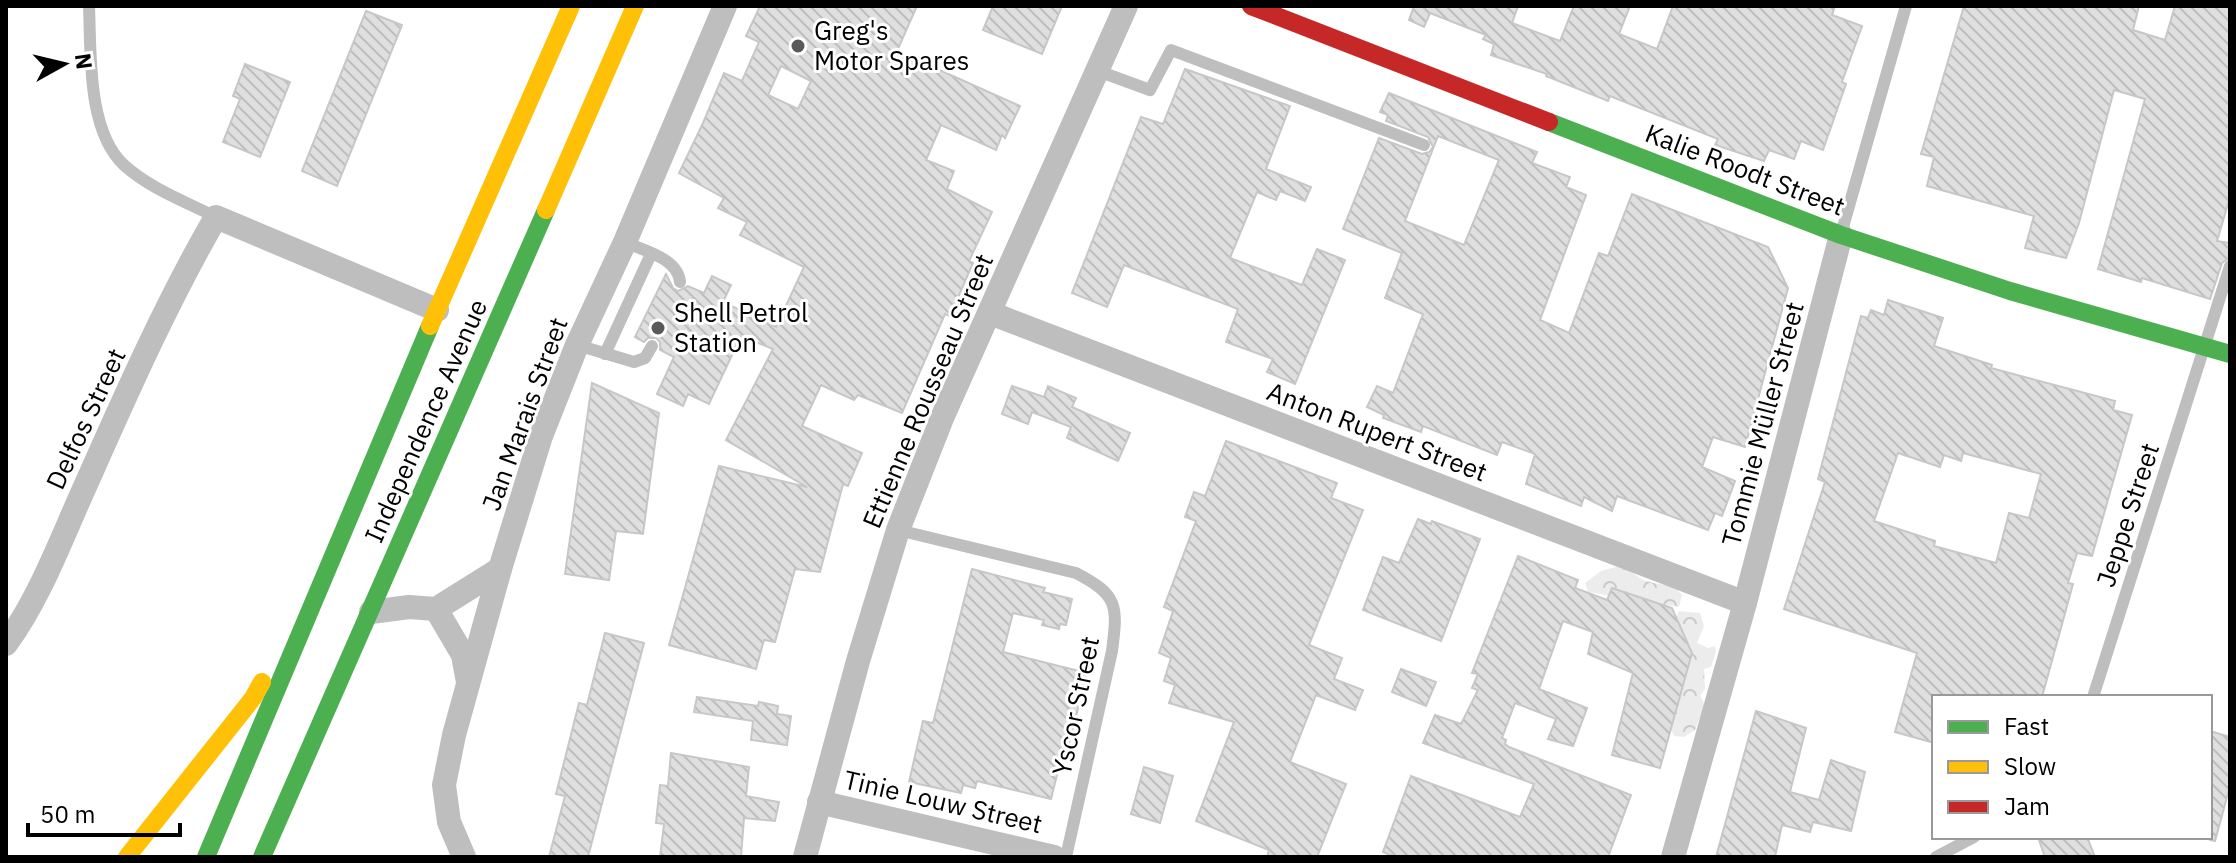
<svg xmlns="http://www.w3.org/2000/svg" width="2236" height="863" font-family="'IBM Plex Sans',sans-serif">
<defs>
<pattern id="forest-crowns" width="20" height="18" patternUnits="userSpaceOnUse" patternTransform="scale(2)"><rect width="20" height="18" fill="#ececec"/><path d="M2 6a3 3 0 1 1 6 0M12 15a3 3 0 1 1 6 0" fill="none" stroke="#c9c9c9"/></pattern>
<pattern id="building-back-hatch" width="6" height="6" patternUnits="userSpaceOnUse" patternTransform="scale(2)"><rect width="6" height="6" fill="#dfdfdf"/><path d="M-1 5l2 2M0 0l6 6M5-1l2 2" fill="none" stroke="#bebebe"/></pattern>
</defs>
<rect width="100%" height="100%" fill="#fff"/>
<g fill="url(#forest-crowns)">
<path d="M1616,567C1633,568 1633,576 1646,581C1660,586 1672,582 1682,595L1679,607L1588,592L1585,583L1601,571Z"/>
<polygon points="1679,611 1700,613 1704,626 1697,643 1708,648 1715,646 1716,652 1711,667 1704,669 1705,689 1700,695 1705,705 1695,730 1684,737 1674,736 1667,720 1689,646 1676,617"/>
</g>
<g fill="url(#building-back-hatch)" stroke="#c7c7c7" stroke-width="2" fill-rule="evenodd">
<path d="M760,6H917L897,51L1020,106L1005,138L1002,135L996,150L941,125L926,160L954,171L947,189L992,212L969,261L973,263L950,316L945,314L902,413L858,395L854,400L821,385L802,426L862,453L848,486L843,484L820,572L795,569L775,642L764,640L756,669L669,645L719,466L807,487L726,440L773,349L741,336L709,404L688,394L683,406L657,394L674,357L660,350V342L656,338H648L644,342L635,337L666,274L673,288L678,291L688,286L704,293L712,276L731,285L723,302L776,327L804,267L740,235L747,222L718,208L724,198L679,173L703,123L724,73L742,81L759,42L746,36ZM781,66L811,81L798,109L768,95Z"/>
<polygon points="993,6 1062,6 1042,54 983,30"/>
<polygon points="1414,6 1518,6 1512,23 1560,41 1574,6 1630,6 1619,34 1657,49 1673,6 1835,6 1832,15 1862,26 1842,82 1846,84 1823,150 1801,141 1794,159 1769,150 1764,161 1715,145 1718,139 1610,96 1608,101 1546,76 1547,74 1491,55 1494,44 1483,39 1486,35 1430,13 1424,27 1409,20"/>
<polygon points="1964,6 2139,6 2133,30 2165,40 2175,6 2230,6 2230,197 2217,241 2230,243 2230,257 2222,263 2210,299 2142,278 2141,282 2098,269 2145,99 2114,90 2079,223 2066,258 2025,248 2034,216 1927,186 1934,157 1921,154"/>
<polygon points="366,11 402,25 337,186 302,171"/>
<polygon points="245,64 290,82 260,157 223,142 240,99 233,96"/>
<polygon points="1185,69 1290,106 1266,169 1311,187 1305,201 1280,191 1276,200 1257,192 1230,258 1302,285 1317,249 1345,260 1295,384 1267,372 1273,359 1226,342 1238,309 1124,265 1107,307 1072,293 1141,117 1163,124"/>
<path d="M1389,93L1537,152L1532,163L1570,177L1566,187L1586,195L1540,320L1569,333L1599,253L1608,256L1632,194L1768,247L1788,288L1745,447L1713,437L1702,467L1735,481L1722,516L1715,513L1708,530L1617,496L1612,511L1584,497L1581,506L1526,484L1535,454L1502,442L1497,455L1423,426L1421,432L1383,418L1384,415L1367,407L1377,386L1393,393L1423,314L1385,298L1402,253L1343,229L1379,138L1422,154L1429,152L1433,147L1428,137L1386,121L1388,115L1380,112ZM1438,136L1499,160L1464,245L1405,221Z"/>
<path d="M1888,300L1943,318L1934,346L1992,365L1991,368L2115,401L2113,410L2132,415L2092,556L2077,553L2068,583L2073,584L2042,697H1934V743L1895,732L1917,653L1784,609L1825,482L1818,479L1861,316L1868,318L1871,310L1884,315ZM1898,453L1940,467L1944,455L1961,461L1963,453L2041,474L2029,518L2009,513L1996,563L1934,546L1935,541L1874,521Z"/>
<polygon points="592,383 659,413 643,534 616,531 609,580 565,574"/>
<polygon points="1012,386 1044,397 1048,386 1076,398 1072,407 1130,433 1118,461 1067,438 1071,427 1032,412 1028,424 1002,414"/>
<polygon points="1226,441 1337,483 1331,498 1363,510 1309,645 1342,658 1334,679 1363,690 1355,710 1316,695 1290,762 1346,784 1317,857 1267,857 1269,850 1196,821 1234,722 1169,703 1175,685 1164,681 1171,658 1159,653 1173,611 1164,607 1196,521 1185,517 1194,492 1205,496"/>
<polygon points="1418,519 1431,524 1432,521 1480,539 1441,641 1363,610 1383,557 1399,563"/>
<polygon points="1518,556 1578,580 1575,588 1607,600 1612,588 1672,608 1692,653 1660,768 1612,755 1633,673 1588,654 1593,632 1563,621 1539,689 1587,708 1573,746 1548,739 1556,719 1515,703 1502,738 1506,740 1505,744 1509,747 1631,795 1608,857 1395,857 1383,852 1411,776 1520,817 1534,784 1423,743 1435,715 1461,724 1478,690 1472,688 1478,674 1472,673"/>
<polygon points="972,569 1045,588 1043,592 1072,599 1066,625 1060,624 1059,629 1042,625 1044,620 1013,613 1003,652 1087,673 1069,744 1065,743 1051,799 977,781 975,788 963,785 961,793 909,782 923,721 933,723"/>
<polygon points="605,633 644,643 588,857 549,857 565,796 556,794 579,703 587,705"/>
<polygon points="1401,669 1436,682 1426,706 1392,692"/>
<polygon points="697,697 758,706 759,702 778,706 777,714 791,716 787,745 751,740 753,721 694,712"/>
<polygon points="1756,711 1806,728 1790,792 1819,800 1831,760 1865,772 1851,831 1813,822 1810,832 1782,825 1775,857 1716,857"/>
<polygon points="2210,731 2230,737 2230,786 2215,841 2210,840"/>
<polygon points="671,753 749,767 746,796 779,802 775,821 744,818 741,857 660,857 664,824 656,823 660,785 668,786"/>
<polygon points="1144,767 1173,776 1160,823 1131,814"/>
<polygon points="2038,837 2087,837 2095,857 2045,857"/>
</g>
<g fill="none" stroke-linecap="round" stroke-linejoin="round">
<g stroke="#bebebe" stroke-width="12">
<path d="M89,6C91,53 87,131 124,165C149,188 186,202 216,217"/>
<polyline points="1098,71 1150,90 1171,50 1424,145"/>
<polyline points="1841,234 1906,6"/>
<path d="M625,242C644,251 678,258 680,282"/>
<polyline points="577,345 634,362 645,358 652,346"/>
<polyline points="605,354 651,254"/>
<path d="M898,530L1076,573C1118,595 1118,605 1112,651L1066,857"/>
<polyline points="2093,697 2230,266"/>
<polyline points="1936,857 1974,837"/>
</g>
<g stroke="#bebebe" stroke-width="24">
<polyline points="990,313 1745,603"/>
<polyline points="436,609 463,655 468,682"/>
<polyline points="371,612 409,607 436,609 500,569"/>
<path d="M6,644C39,599 60,542 83,491C124,399 165,305 216,217L437,310"/>
<polyline points="819,802 1054,857"/>
<polyline points="464,857 449,822 444,785 454,735 500,569 541,436 577,345 625,242 725,6"/>
<polyline points="805,857 858,661 898,530 942,418 1126,6"/>
<polyline points="1673,857 1745,603 1841,235"/>
</g>
<g stroke="#4caf50" stroke-width="18">
<polyline points="1549,122 1841,235 2010,291 2230,354"/>
<polyline points="206,857 430,326"/>
<polyline points="262,857 546,210"/>
</g>
<g stroke="#ffc107" stroke-width="18">
<polyline points="546,210 635,6"/>
<polyline points="430,326 571,6"/>
<polyline points="127,857 253,698 262,682"/>
</g>
<polyline stroke="#c62828" stroke-width="18" points="1251,6 1549,122"/>
</g>
<g fill="#595959" stroke="#fff" stroke-width="3">
<circle cx="798" cy="46" r="8"/>
<circle cx="658" cy="328" r="8"/>
</g>
<g text-anchor="middle" stroke-width="6" stroke-linejoin="round" paint-order="stroke">
<g font-size="26" fill="#000" stroke="#fff" text-anchor="start">
<text x="814" y="40">Greg's<tspan x="814" dy="30">Motor Spares</tspan></text>
<text x="674" y="322">Shell Petrol<tspan x="674" dy="30">Station</tspan></text>
</g>
<g font-size="26" fill="#000" stroke="#fff">
<text transform="translate(1745 170) rotate(21)" y="9">Kalie Roodt Street</text>
<text transform="translate(928 391) rotate(-67)" y="9">Ettienne Rousseau Street</text>
<text transform="translate(525 414) rotate(-70)" y="9">Jan Marais Street</text>
<text transform="translate(86 419) rotate(-65)" y="9">Delfos Street</text>
<text transform="translate(426 421) rotate(-66)" y="9">Independence Avenue</text>
<text transform="translate(1763 424) rotate(-75)" y="9">Tommie Müller Street</text>
<text transform="translate(1377 432) rotate(21)" y="9">Anton Rupert Street</text>
<text transform="translate(2128 515) rotate(-72)" y="9">Jeppe Street</text>
<text transform="translate(1076 706) rotate(-78)" y="9">Yscor Street</text>
<text transform="translate(943 802) rotate(13)" y="9">Tinie Louw Street</text>
</g>
</g>
<rect width="2236" height="863" fill="none" stroke="#000000" stroke-width="16"/>
<rect x="1932" y="695" width="280" height="144" fill="#ffffff" stroke="#999999" stroke-width="2"/>
<rect x="1948" y="721" width="40" height="12" fill="#4caf50" stroke="#999999" stroke-width="2"/>
<text x="2004" y="735" font-size="24" fill="#000000">Fast</text>
<rect x="1948" y="761" width="40" height="12" fill="#ffc107" stroke="#999999" stroke-width="2"/>
<text x="2004" y="775" font-size="24" fill="#000000">Slow</text>
<rect x="1948" y="801" width="40" height="12" fill="#c62828" stroke="#999999" stroke-width="2"/>
<text x="2004" y="815" font-size="24" fill="#000000">Jam</text>
<g transform="translate(64 64) rotate(82)" stroke="#ffffff" stroke-width="6" paint-order="stroke">
<path d="M0-6L14 30L0 20L-14 30Z" fill="#000000"/>
<text y="-12" font-size="22" font-weight="bold" text-anchor="middle" fill="#000000">N</text>
</g>
<path d="M28 823v12h152v-12" fill="none" stroke="#000000" stroke-width="4"/>
<text x="40" y="823" font-size="24" fill="#000000" stroke="#ffffff" stroke-width="6" paint-order="stroke">50 m</text>
</svg>
